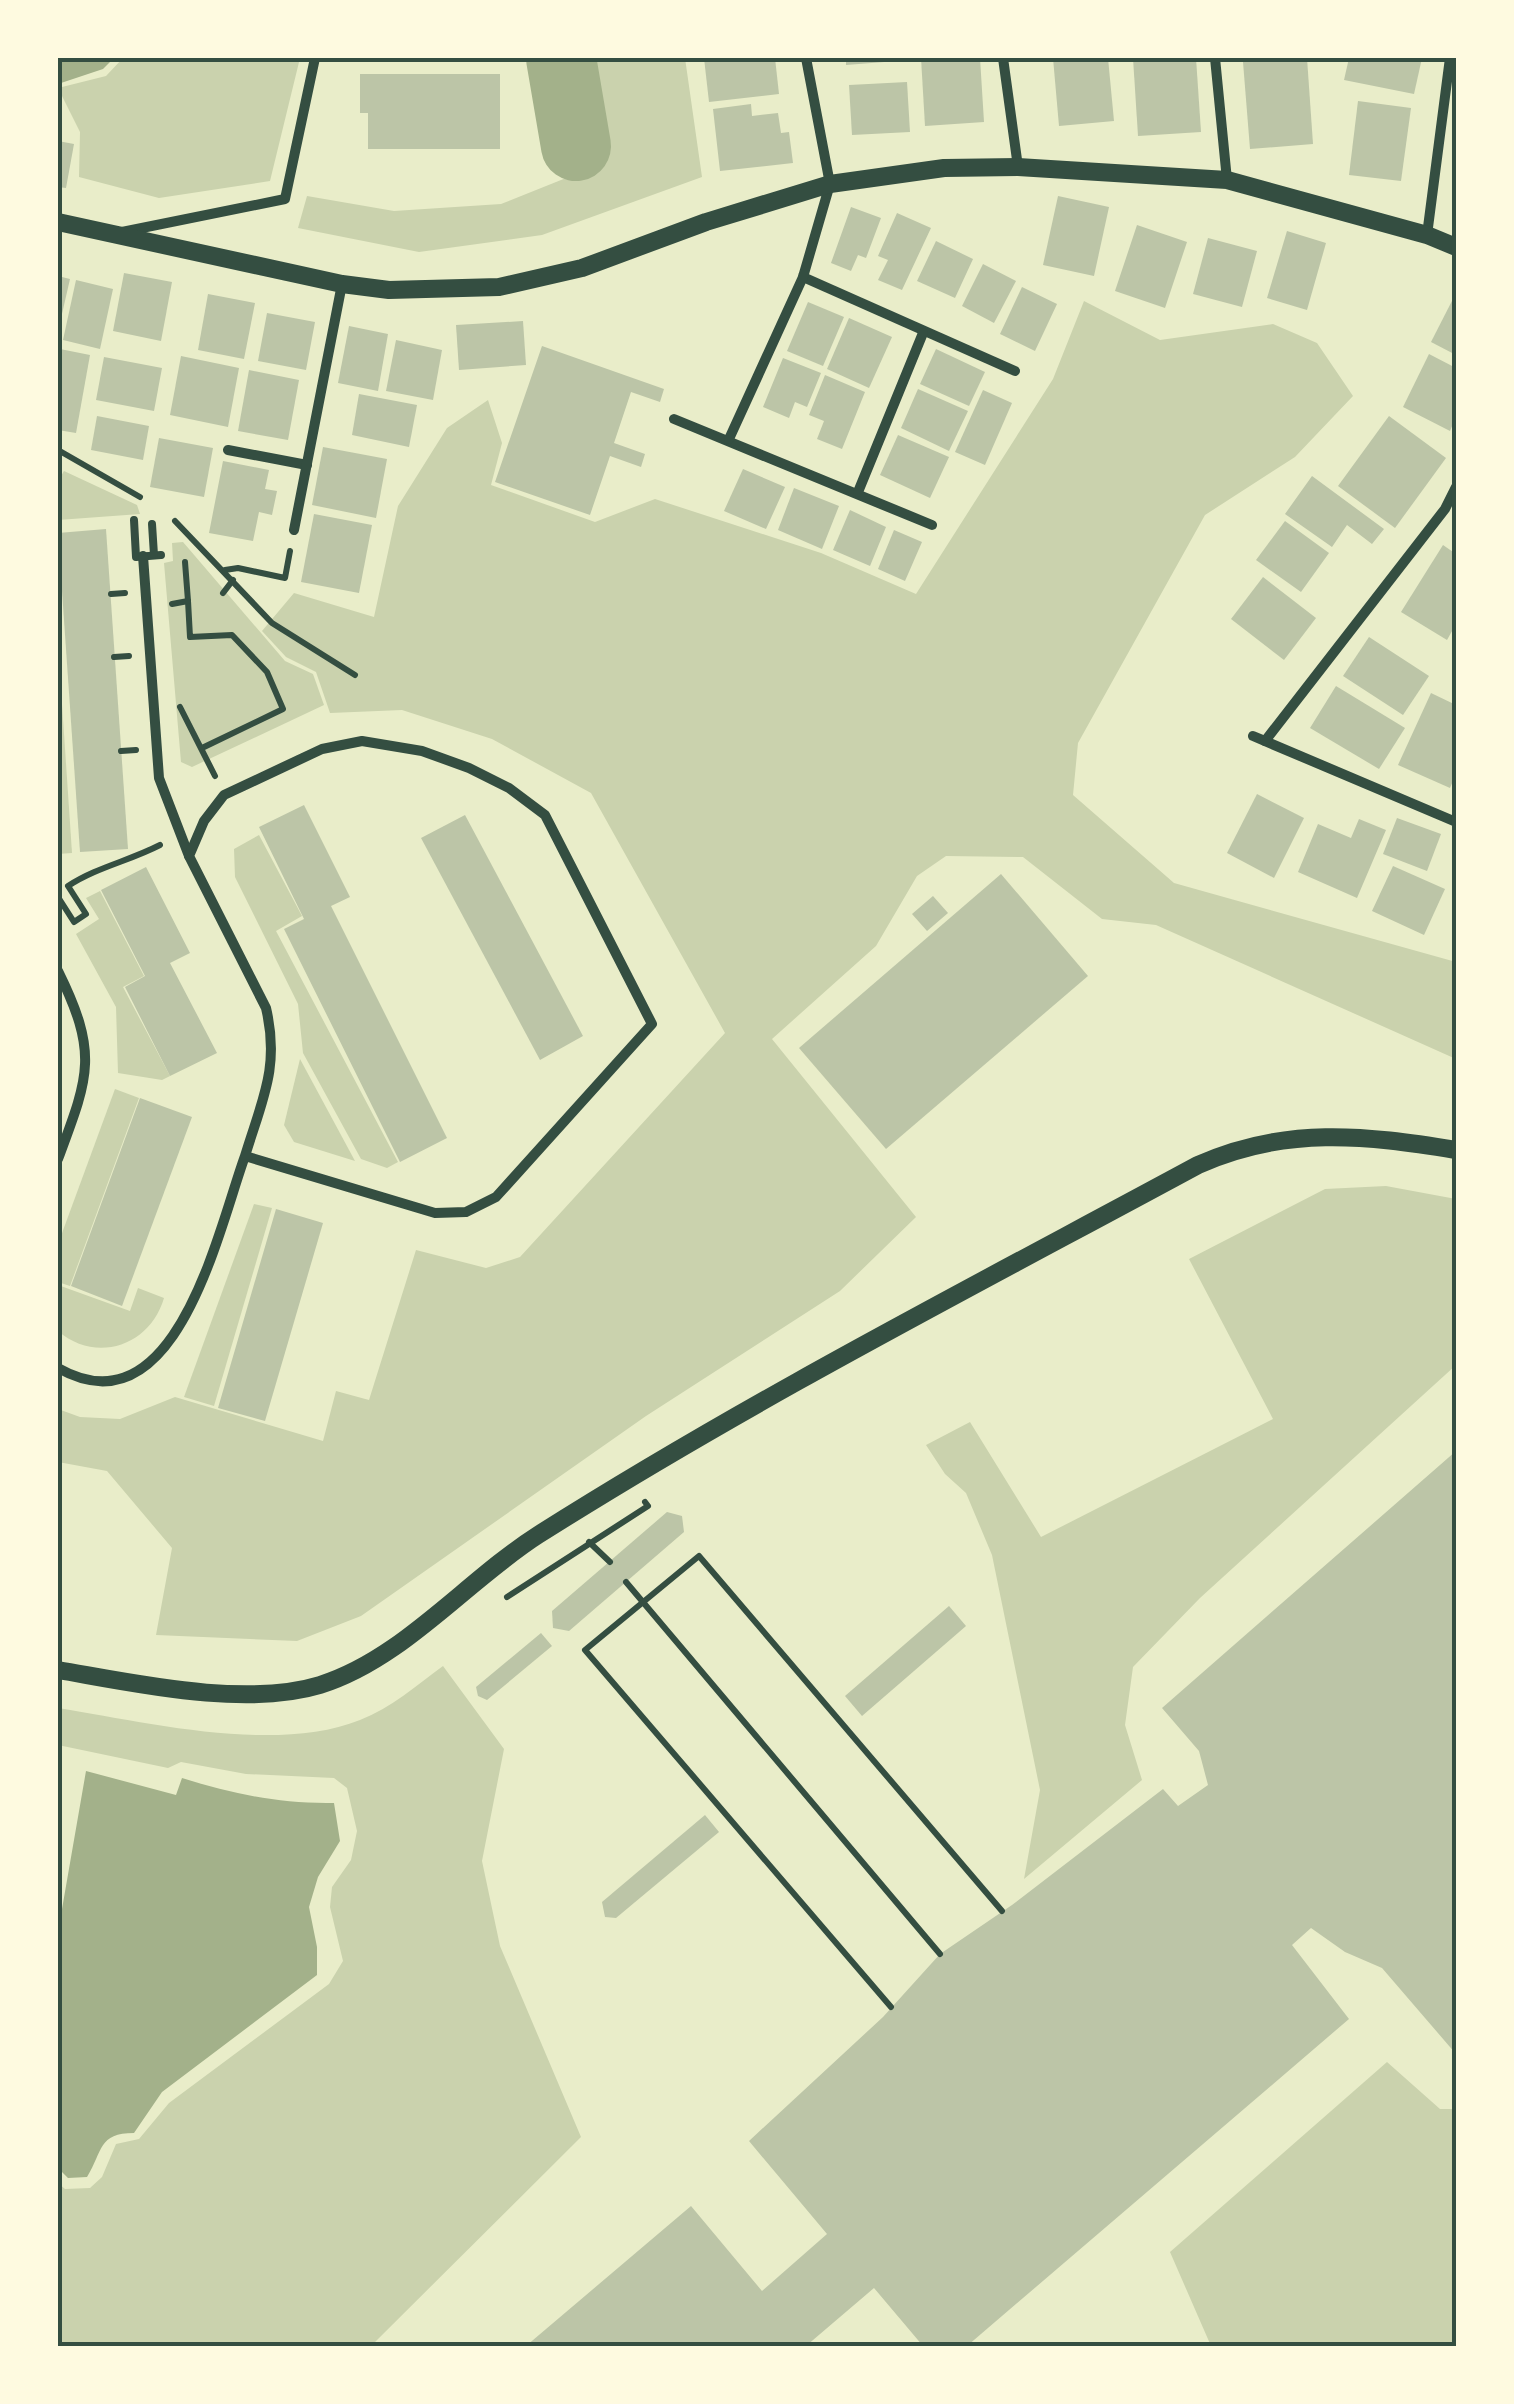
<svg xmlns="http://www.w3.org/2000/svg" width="1514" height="2404" font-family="'Varela Round',sans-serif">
<rect width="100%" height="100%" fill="#e9edc9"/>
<g fill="#cad2ad">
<polygon points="123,58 300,58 270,181 159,198 79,177 80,132 58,88 106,76"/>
<polygon points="571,58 685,58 702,177 542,235 419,252 298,228 307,196 394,211 501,204 576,174 584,149"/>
<polygon points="1084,301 1160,340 1273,324 1317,343 1353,396 1295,457 1205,515 1078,743 1073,795 1174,883 1456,962 1456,1059 1156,925 1102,919 1023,857 946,856 917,876 876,946 772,1039 916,1217 840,1291 646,1416 361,1616 297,1641 156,1635 172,1548 107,1471 58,1462 58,1409 80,1417 120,1419 175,1397 323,1441 336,1391 369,1400 416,1250 486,1268 520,1257 725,1033 591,793 492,739 402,710 330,713 316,672 286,657 262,631 294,593 374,617 398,506 447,428 488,400 502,443 491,485 595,522 655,499 821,553 916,594 1053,379"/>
<polygon points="64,471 137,505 140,514 58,520 58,481"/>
<polygon points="183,542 285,661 313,674 324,705 192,767 181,762 164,563 173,561 172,543"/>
<polygon points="58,644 72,853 58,854"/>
<polygon points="259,835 302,916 276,931 398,1162 387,1168 361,1159 303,1053 298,1004 235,877 234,849"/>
<polygon points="100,891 144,976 123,987 170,1076 162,1080 118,1073 116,1007 76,934 99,919 86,898"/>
<polygon points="300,1059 355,1161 294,1142 284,1125"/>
<polygon points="115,1089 139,1098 70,1286 58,1282 58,1244"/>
<polygon points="1386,1186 1456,1199 1456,1365 1200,1598 1133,1667 1125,1725 1142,1780 1024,1879 1040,1790 992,1555 966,1493 945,1474 926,1445 970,1422 1041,1537 1273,1419 1189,1259 1325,1189"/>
<polygon points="254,1204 272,1208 214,1406 184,1397"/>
<path d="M58,1285L130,1311L138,1288L164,1298C150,1346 96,1364 58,1331Z"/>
<path d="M443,1666L504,1749L482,1861L500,1946L581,2137L371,2346H58V2183L65,2189L90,2188L102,2177L116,2144L139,2139L169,2103L329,1984L343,1961L330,1907L332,1887L351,1860L357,1831L347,1788L334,1778L246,1774L181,1762L168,1768L58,1745V1708C146,1722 275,1754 360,1720C391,1708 417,1685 443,1666Z"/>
<polygon points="1387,2062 1440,2109 1456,2109 1456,2346 1211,2346 1170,2252"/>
</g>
<g fill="#a3b18a">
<polygon points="58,58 114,58 103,69 58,84"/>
<path d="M86,1771L176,1795L182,1778C234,1794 279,1804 334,1803L340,1841L318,1877L309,1907L317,1947V1975L162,2092L134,2133C98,2133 103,2151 87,2177L68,2178L58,2168V1932Z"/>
</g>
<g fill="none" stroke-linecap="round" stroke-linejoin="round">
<polyline stroke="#a3b18a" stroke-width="70" points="561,58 576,146"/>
</g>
<g fill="#bcc5a7">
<polygon points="704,58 775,58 779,94 709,102"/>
<polygon points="846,58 897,58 897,61 846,65"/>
<polygon points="921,58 980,58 984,122 925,126"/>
<polygon points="1053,58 1108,58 1114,121 1059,126"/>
<polygon points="1133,58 1196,58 1201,132 1138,136"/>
<polygon points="1307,58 1313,144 1250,149 1243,62"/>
<polygon points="1349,58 1422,58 1414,94 1344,80"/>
<polygon points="360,74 500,74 500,149 368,149 368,113 360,113"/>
<polygon points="907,82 910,132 852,135 849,85"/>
<polygon points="1358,101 1411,108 1401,181 1349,175"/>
<polygon points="751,104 752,116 778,113 781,133 789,132 793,163 720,171 713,109"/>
<polygon points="58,141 74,144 66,188 58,187"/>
<polygon points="1058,196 1109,207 1094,276 1043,265"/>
<polygon points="851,207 881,218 866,258 858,255 851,271 831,263"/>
<polygon points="897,213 931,228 902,290 878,280 888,260 878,256"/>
<polygon points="1137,225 1187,242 1165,308 1115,291"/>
<polygon points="1287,231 1326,243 1307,310 1267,298"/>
<polygon points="1208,238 1257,251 1242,307 1193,294"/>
<polygon points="936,241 973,259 955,298 917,281"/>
<polygon points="983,264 1016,281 994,323 962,306"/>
<polygon points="124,273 172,282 161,341 113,331"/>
<polygon points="58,276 70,279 59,327 58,327"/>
<polygon points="76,280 113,289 100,349 63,340"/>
<polygon points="1022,287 1057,304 1035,351 1000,334"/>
<polygon points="1456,293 1456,355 1431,342"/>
<polygon points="208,294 255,303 244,359 198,350"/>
<polygon points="808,302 844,317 823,366 787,351"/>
<polygon points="267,313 315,322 306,370 258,361"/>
<polygon points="849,318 892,337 869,388 827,369"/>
<polygon points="523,321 526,365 459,370 456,325"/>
<polygon points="349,326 388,334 378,391 338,383"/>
<polygon points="396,340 442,350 433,400 386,391"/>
<polygon points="542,346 664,389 660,402 631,392 614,443 645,454 641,467 610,456 590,515 495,482"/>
<polygon points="60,349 90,355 76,433 58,430"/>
<polygon points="936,349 985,372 969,406 920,384"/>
<polygon points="1429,354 1456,368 1456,417 1450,431 1403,407"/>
<polygon points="181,356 239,368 228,427 170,415"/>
<polygon points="104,357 162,368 154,411 96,400"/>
<polygon points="783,358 821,373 807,407 795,402 789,418 763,407"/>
<polygon points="249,370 299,380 288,440 238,431"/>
<polygon points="825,375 865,392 842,449 817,439 824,421 809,415"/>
<polygon points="918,389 968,411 949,451 901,428"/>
<polygon points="983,390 1012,403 985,465 955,452"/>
<polygon points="359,394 417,405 409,447 352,435"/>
<polygon points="97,416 149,426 143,460 91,450"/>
<polygon points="1389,416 1446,458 1395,528 1338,486"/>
<polygon points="898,435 949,457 930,498 880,475"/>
<polygon points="159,438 213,448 204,497 150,487"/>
<polygon points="323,447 387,459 376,518 312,505"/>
<polygon points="223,461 269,470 265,489 277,491 272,515 259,512 253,541 209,533"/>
<polygon points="743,469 785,487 766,529 724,511"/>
<polygon points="1312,476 1384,529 1372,544 1347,525 1332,547 1285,514"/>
<polygon points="794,488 839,506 822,549 778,530"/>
<polygon points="850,510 886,527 870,566 833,550"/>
<polygon points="314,514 372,525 359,593 301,582"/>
<polygon points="1285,521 1329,553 1301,592 1256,560"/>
<polygon points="106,529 128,849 80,852 58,533"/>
<polygon points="894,530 922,542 905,581 878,569"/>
<polygon points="1443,545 1456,554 1456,624 1447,640 1401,612"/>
<polygon points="1263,577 1316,618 1284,660 1231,619"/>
<polygon points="1369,637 1429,676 1403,715 1343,676"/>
<polygon points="1336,686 1405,728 1379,769 1310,728"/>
<polygon points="1431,693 1456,705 1456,774 1450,788 1398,765"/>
<polygon points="1257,794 1304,818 1274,878 1227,853"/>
<polygon points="304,805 350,897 331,906 447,1138 400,1162 284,929 304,919 259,827"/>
<polygon points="465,815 583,1036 540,1060 421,838"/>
<polygon points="1397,818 1441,834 1427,871 1383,854"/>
<polygon points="1359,819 1386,830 1357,898 1298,872 1318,824 1351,838"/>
<polygon points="1393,866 1445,889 1424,935 1372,911"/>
<polygon points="146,867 190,953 170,963 217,1053 170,1076 125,987 145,976 101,890"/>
<polygon points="1001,874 1088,976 886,1149 799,1048"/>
<polygon points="933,896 948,913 927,931 912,914"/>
<polygon points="140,1098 192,1117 122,1306 71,1286"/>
<polygon points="276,1209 323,1223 265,1421 218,1408"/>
<polygon points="1456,1451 1456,2054 1382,1968 1345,1952 1311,1928 1292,1945 1349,2019 967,2346 923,2346 874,2288 806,2346 526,2346 691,2206 762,2291 827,2234 749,2141 883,2017 940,1954 1012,1905 1163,1789 1178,1806 1208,1785 1199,1751 1162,1708"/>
<polygon points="667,1512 682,1516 684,1532 569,1631 553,1628 552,1611"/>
<polygon points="949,1606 966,1626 862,1716 845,1696"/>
<polygon points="541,1633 552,1646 487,1700 478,1696 476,1687"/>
<polygon points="705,1815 719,1832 616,1918 605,1917 602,1902"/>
</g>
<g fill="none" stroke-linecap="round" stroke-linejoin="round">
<g stroke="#344e41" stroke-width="6">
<polyline points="58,450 140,497"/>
<polyline points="175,521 272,623 355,675"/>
<polyline points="225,570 238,568 285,578 290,551"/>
<polyline points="223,593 233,580"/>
<polyline points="111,594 125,593"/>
<polyline points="188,601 190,637 232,635 267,672 283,709 202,748"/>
<polyline points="172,604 188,601 185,562"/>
<polyline points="114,657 129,656"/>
<polyline points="180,707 215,776"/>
<polyline points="121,751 136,750"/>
<path d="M58,897L74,922L86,914L68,886C97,867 129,861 160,845"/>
<polyline points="589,1542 610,1562"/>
<polyline points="626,1582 940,1954"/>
<polyline points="507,1597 648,1506 645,1502"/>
<polyline points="891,2007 585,1650 699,1556 1002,1911"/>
</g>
<g stroke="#344e41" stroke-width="8">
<polyline points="134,520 136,557 161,555"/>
<polyline points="152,524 154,555"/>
</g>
<g stroke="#344e41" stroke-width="10">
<polyline points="1003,58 1018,167"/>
<polyline points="1215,58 1227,180"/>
<polyline points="122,232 285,199 315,58"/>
<polyline points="1427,235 1450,58"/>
<polyline points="803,277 1015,371"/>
<polyline points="674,419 932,525"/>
<polyline points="729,439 803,277 830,184 806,58"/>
<polyline points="228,450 307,465"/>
<polyline points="858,492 923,333"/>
<polyline points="294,530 342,284"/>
<polyline points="143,556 159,778 189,856"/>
<polyline points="1253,736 1456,822"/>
<polyline points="1265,741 1445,509 1456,487"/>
<path d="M58,971C99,1054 89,1076 58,1159"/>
<path d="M58,1368C176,1435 218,1230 245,1156L435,1213L466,1212L496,1197L652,1024L545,815L509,788L469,768L422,751L362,741L322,749L224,795L204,821L189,856L266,1008C280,1067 262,1100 245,1156"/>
</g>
<g stroke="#344e41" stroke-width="18">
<polyline points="58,222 342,284 389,290 499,287 582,268 706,222 830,184 944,168 1018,167 1227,180 1427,235 1456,247"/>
<path d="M58,1670C134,1683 245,1708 320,1685C403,1659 466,1581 538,1535C751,1400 976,1285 1198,1165C1285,1126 1365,1135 1456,1150"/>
</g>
</g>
<rect width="1514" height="2404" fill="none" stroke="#fefae0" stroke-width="120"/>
<rect x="60" y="60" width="1394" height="2284" fill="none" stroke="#344e41" stroke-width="4"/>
</svg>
